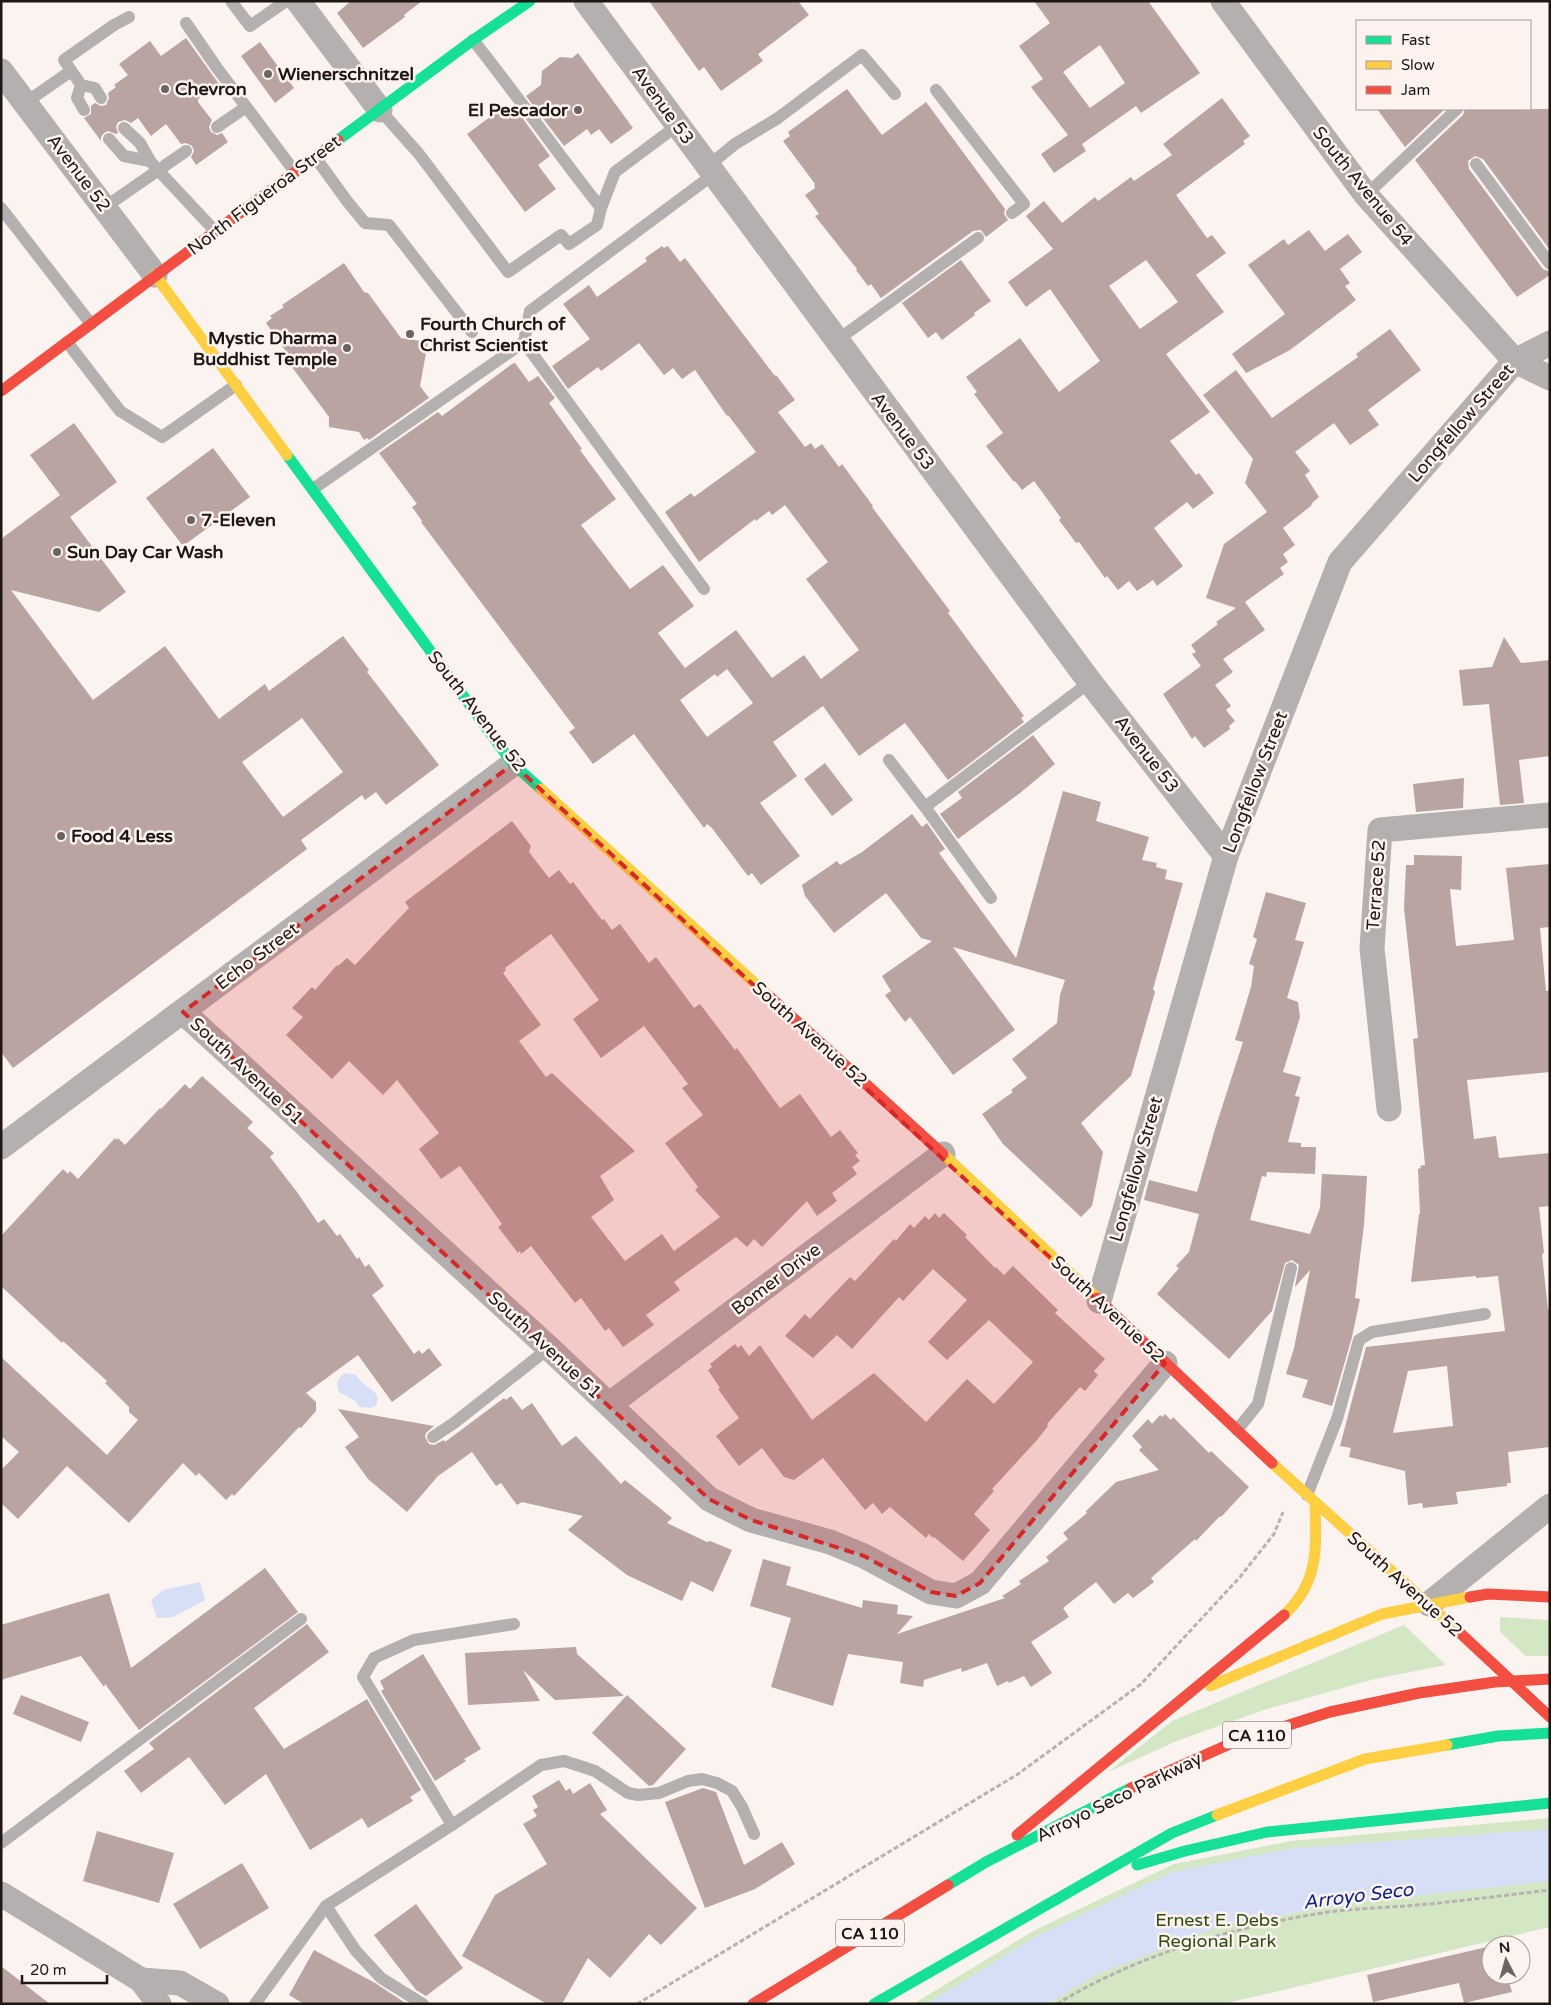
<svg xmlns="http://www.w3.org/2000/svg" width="1551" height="2005" font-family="'Varela Round',sans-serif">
<rect width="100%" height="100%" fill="#faf3f0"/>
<g fill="#d4e7c5">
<polygon points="1500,1617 1550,1620 1550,1656 1526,1656 1500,1632"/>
<polygon points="1404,1625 1446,1665 1375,1679 1264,1710 1179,1740 1108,1772 1172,1721"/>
<polygon points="1550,1818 1550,1927 1223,2004 913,2004 1035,1930 1174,1864 1291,1841"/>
</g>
<g fill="#d6dff6">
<path d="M345,1373L356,1375C364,1388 373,1386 378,1398L376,1406L370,1408L360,1407L355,1401L339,1392C336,1383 337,1379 345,1373Z"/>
<polygon points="200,1582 205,1600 173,1617 157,1618 151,1600 163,1590"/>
<polygon points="1550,1829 1550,1881 1351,1903 1220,1926 1098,1974 1047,2004 926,2004 1035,1937 1172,1872 1294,1848"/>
</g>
<g fill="#b9a4a1" fill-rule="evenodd">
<polygon points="351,1 422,1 404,15 405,17 363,48 337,13"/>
<polygon points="649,1 798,1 809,15 758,54 763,61 721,91 704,67 699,71"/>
<path d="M1034,1H1148L1200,73L1141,113L1136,106L1082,144L1086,151L1054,173L1041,154L1068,135L1031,87L1043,79L1019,46L1050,23ZM1100,45L1125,83L1090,108L1063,72Z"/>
<polygon points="186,38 219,84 198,99 198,102 212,120 209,127 211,132 217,135 222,133 228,142 196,165 191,157 194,151 192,146 186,143 181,144 166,124 151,136 138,118 131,123 125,120 118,122 116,127 118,133 116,134 108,131 104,133 101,137 101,141 84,118 91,114 91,106 95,103 101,106 106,105 109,98 108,93 116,87 114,85 128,75 119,64 150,41 161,56"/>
<polygon points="260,42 294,88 275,103 241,56"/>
<polygon points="578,53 633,128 611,144 599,129 591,135 587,129 564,146 526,96 541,85 542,71 560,57 572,58"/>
<polygon points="847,89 882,135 926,102 1005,209 1004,214 1008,220 986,237 981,230 973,231 881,298 871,284 868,286 856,270 857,269 815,216 819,214 805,195 815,188 814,185 815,184 783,141 790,136 788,132"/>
<path d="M1222,98L1250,136L1243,141L1245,144L1176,195L1207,238L1212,235L1226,253L1196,275L1224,312L1166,354L1210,412L1170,441L1196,475L1199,473L1214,493L1193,509L1187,502L1154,528L1183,566L1157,586L1153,580L1137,591L1129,581L1118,590L1107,576L1105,578L1079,542L1076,543L1059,520L1061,518L1034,481L1022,490L1015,481L1014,482L986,446L1003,433L974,394L977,392L966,377L1020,338L1059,392L1100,361L1050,289L1026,307L1008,282L1053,249L1026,216L1044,201L1062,223L1095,197L1098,201L1131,177L1134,181L1172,155L1163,144ZM1146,260L1178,302L1140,329L1109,286Z"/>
<polygon points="513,105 550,156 538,165 556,189 525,212 467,134 502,108 504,111"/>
<polygon points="1377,109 1445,109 1405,147"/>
<polygon points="1465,109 1550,109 1550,250 1483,159 1475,156 1468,161 1469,169 1543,269 1550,272 1550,275 1517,297 1415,160 1463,115"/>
<polygon points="1309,230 1325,251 1348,234 1362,252 1340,269 1350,283 1345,286 1356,300 1290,350 1246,373 1232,354 1285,314 1248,265 1284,239 1288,245"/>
<path d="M662,246L664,248L668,246L680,262L685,258L775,376L776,375L795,400L778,412L805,447L811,443L815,449L822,444L839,467L842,464L873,506L872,507L950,611L948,613L1024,716L1021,718L1024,722L948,780L905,723L859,756L823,706L773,742L797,776L760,803L800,856L761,885L752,873L748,876L712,828L707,824L704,828L634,734L593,764L569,732L575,728L421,522L422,521L412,507L417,504L379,453L438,412L442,416L512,364L515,363L529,382L538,376L555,398L549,403L582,449L580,450L616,499L581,525L630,589L663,565L694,606L658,633L685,668L736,630L772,678L804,655L821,679L859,650L806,579L828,562L785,505L772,515L769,511L756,521L755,519L699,562L665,512L691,493L694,497L756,452L728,415L727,416L695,370L682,379L673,368L664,375L639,343L601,371L598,367L568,389L552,366L590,339L563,304L589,285L597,297L647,261L645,258ZM727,669L753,703L707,737L680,700L715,674L717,677Z"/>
<polygon points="961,260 991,301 974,313 975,315 942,340 936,332 928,338 902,303"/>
<polygon points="344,263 364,292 368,293 401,338 428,342 420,386 429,398 369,440 367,438 364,440 359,432 329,427 329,417 283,355 285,350 266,323 272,318 270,316 284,307 282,305"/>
<polygon points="1390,329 1421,370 1368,410 1379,425 1350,445 1334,423 1295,452 1310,471 1305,475 1319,497 1311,504 1312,505 1283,528 1295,545 1283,554 1288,562 1280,568 1284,574 1245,602 1265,630 1223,659 1233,672 1215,685 1231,706 1226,710 1235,721 1229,726 1230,729 1204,748 1195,736 1192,739 1163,694 1201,666 1192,654 1196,652 1191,645 1218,624 1216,622 1236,608 1206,598 1224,544 1267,512 1245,483 1253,459 1203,395 1236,370 1272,418 1358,357 1356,354"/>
<path d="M74,423L117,482L70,517L126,592L99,612L11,590L93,700L165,646L219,719L265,684L269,691L343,636L369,670L367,672L439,765L386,805L376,792L365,800L362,795L301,840L307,849L13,1068L1,1052V539L60,495L30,455ZM302,718L343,772L283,817L242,762Z"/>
<polygon points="213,448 250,497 183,546 146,498"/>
<polygon points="1504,637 1521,663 1550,660 1550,756 1519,760 1524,803 1500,805 1489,704 1463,706 1459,670 1492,667"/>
<polygon points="1033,735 1055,764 1020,793 958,839 940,814 962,798 958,792"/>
<polygon points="825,763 853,800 832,816 804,779"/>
<polygon points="1464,778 1463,808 1416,812 1413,784"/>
<polygon points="1063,791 1101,802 1096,821 1149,837 1142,860 1157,863 1156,867 1167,870 1165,879 1183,883 1153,989 1155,992 1131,1076 1081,1123 1103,1152 1092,1206 1081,1217 1003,1144 982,1114 1013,1092 1011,1090 1027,1078 1012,1059 1057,1023 1060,995 1065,980 953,947 1015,1030 953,1075 910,1017 905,1022 885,995 891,991 882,976 932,941 921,938 886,893 834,933 805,896 802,885 837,861 840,865 862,852 912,814 922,827 927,823 945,849 939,853 1016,958"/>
<path d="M512,821L531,846L529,852L549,878L559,870L570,884L573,882L602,920L604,919L612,930L620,924L649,963L656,957L694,1008L700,1004L735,1050L737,1048L780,1108L800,1094L831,1137L840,1130L858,1153L855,1155L860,1161L852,1167L857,1174L832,1193L837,1201L817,1216L807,1201L762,1247L754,1239L747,1247L736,1237L674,1282L680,1290L646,1315L654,1325L623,1347L609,1328L605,1331L581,1298L575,1303L531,1246L521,1254L520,1251L518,1253L498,1227L502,1224L460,1166L441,1179L419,1149L439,1133L397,1080L383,1095L349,1061L332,1079L286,1035L303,1017L292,1008L312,987L315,990L337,965L338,966L347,958L355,965L409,908L405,902ZM551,934L599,1000L573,1019L601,1058L644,1026L688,1084L682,1088L703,1115L665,1143L698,1187L695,1190L720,1217L674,1251L662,1234L625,1261L591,1217L614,1200L600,1176L635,1151L552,1073L546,1077L519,1041L541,1025L503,973L506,970L505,968Z"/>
<path d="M1414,855L1462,856L1461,890L1450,889L1456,946L1514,940L1506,868L1550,864V927L1540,928L1546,991H1550V1072L1467,1080L1474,1139L1496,1136L1499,1158L1550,1153V1206L1539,1207L1544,1253L1542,1254L1548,1310L1550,1309V1447L1508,1452L1511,1483H1507V1486L1456,1492L1458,1504L1423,1508L1422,1503L1408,1505L1405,1471L1349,1457L1351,1448L1340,1446L1366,1347L1505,1331L1498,1276L1476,1278V1276L1411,1282L1419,1214H1420L1418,1169L1421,1168L1420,1166L1425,1165L1413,1039L1418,1038L1404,908L1406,865H1414ZM1447,1366L1453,1426L1393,1433L1408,1371Z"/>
<polygon points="1266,892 1306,903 1295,940 1304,942 1287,998 1298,1002 1300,1017 1283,1072 1301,1077 1295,1096 1300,1097 1288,1142 1301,1143 1301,1147 1316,1147 1315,1174 1267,1172 1266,1177 1262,1176 1250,1220 1310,1234 1320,1208 1322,1174 1367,1176 1364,1225 1355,1298 1360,1299 1352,1337 1332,1406 1302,1397 1308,1380 1286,1374 1294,1348 1310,1270 1295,1287 1299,1265 1292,1260 1285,1263 1272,1311 1229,1359 1157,1294 1179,1268 1176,1266 1189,1252 1199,1214 1144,1200 1149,1180 1197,1192 1215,1129 1243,1042 1235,1040 1251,987 1254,966 1249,964 1257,939 1253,937"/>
<polygon points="202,1076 253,1122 247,1128 274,1153 270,1157 297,1192 318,1223 324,1219 337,1236 340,1234 357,1259 359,1257 365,1267 369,1264 384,1286 372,1295 414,1354 419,1350 422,1354 429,1348 442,1365 392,1402 358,1355 306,1393 316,1402 316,1411 301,1428 299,1427 234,1496 232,1494 226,1500 199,1473 196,1476 183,1463 129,1523 67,1466 18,1519 1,1503 1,1470 19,1452 1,1436 1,1357 107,1455 138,1420 129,1412 129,1407 105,1383 107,1381 63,1341 62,1343 1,1286 1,1236 63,1169 68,1174 70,1171 78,1179 115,1138 117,1140 118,1138 125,1145 160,1108 161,1109 185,1084 190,1089"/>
<polygon points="935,1213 939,1218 944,1213 967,1235 965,1237 995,1268 996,1267 1004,1275 1013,1266 1058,1310 1055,1313 1105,1359 1094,1371 1098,1375 1085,1391 1080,1387 1047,1424 1048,1426 1037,1440 992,1489 994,1491 974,1514 990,1530 963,1561 934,1537 933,1538 929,1534 926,1538 890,1507 882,1514 873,1503 865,1510 823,1458 794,1480 784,1477 762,1448 739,1466 716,1436 739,1418 718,1389 720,1388 708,1370 712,1367 710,1364 735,1344 738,1348 741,1345 749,1356 760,1345 812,1420 874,1373 926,1422 967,1379 994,1404 1033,1362 989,1320 947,1360 928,1342 967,1300 933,1269 903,1301 899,1297 852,1349 837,1335 813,1358 785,1336 805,1314 810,1319 850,1277 855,1281 894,1239 896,1241 910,1224 914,1228 925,1216 929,1220"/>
<polygon points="511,1396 522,1410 532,1403 562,1446 576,1436 621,1484 625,1480 672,1518 667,1523 707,1542 710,1541 732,1550 713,1592 691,1581 682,1601 627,1575 568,1530 583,1516 522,1502 517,1505 501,1483 496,1486 472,1452 438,1476 407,1512 368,1479 345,1447 359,1437 338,1409 434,1426 426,1433 425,1437 429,1444 434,1445 444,1440 445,1442 504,1398 506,1400"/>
<polygon points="1165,1414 1171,1420 1173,1417 1209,1453 1211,1451 1249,1487 1221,1517 1220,1516 1196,1541 1195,1539 1151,1578 1154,1582 1133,1598 1128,1593 1114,1604 1096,1582 1063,1608 1069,1617 1031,1642 1052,1673 1031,1687 1024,1676 1009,1683 1008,1681 997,1686 987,1663 962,1672 961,1668 924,1680 923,1687 900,1683 903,1662 848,1654 833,1706 771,1687 791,1618 750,1606 763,1559 791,1567 786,1585 862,1608 863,1600 898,1605 897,1614 913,1616 897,1634 1005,1598 1002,1596 1021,1584 1019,1581 1049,1561 1046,1557 1068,1539 1063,1533 1087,1513 1086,1511 1116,1482 1159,1470 1139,1450 1142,1447 1132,1436 1148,1419 1152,1424 1160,1415 1162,1417"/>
<polygon points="265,1568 298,1612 139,1730 105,1684 104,1687 81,1656 1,1680 1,1625 109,1593 131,1668"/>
<polygon points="307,1624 329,1652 254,1708 284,1749 367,1699 421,1790 410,1797 413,1801 368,1828 362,1818 310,1850 266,1774 225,1805 189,1757 141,1793 124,1771 154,1749 149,1743"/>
<polygon points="576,1647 577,1654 624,1696 555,1700 523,1670 540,1701 468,1705 465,1653"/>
<polygon points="423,1654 481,1749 464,1759 466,1761 435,1781 381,1691 384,1689 380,1681"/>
<polygon points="21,1695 89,1722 81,1742 13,1714"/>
<polygon points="627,1695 686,1749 653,1785 649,1786 592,1733"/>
<polygon points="559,1780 566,1791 570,1788 573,1794 590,1783 607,1810 600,1814 697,1908 661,1945 649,1934 610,1978 588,1958 562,2004 547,2004 462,1956 495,1895 547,1864 523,1824 537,1816 533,1810 538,1807 532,1796"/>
<polygon points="703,1788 716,1792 744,1865 782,1842 795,1864 755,1889 705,1908 665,1802"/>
<polygon points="97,1831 174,1853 159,1903 83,1881"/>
<polygon points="242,1863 269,1908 200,1949 173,1904"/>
<polygon points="416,1904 463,1968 426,1996 416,1990 374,1935"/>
<polygon points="1491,1946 1491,1975 1507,1975 1512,1992 1464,2003 1459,1983 1373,2002 1367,1975"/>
<polygon points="314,1950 375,1983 407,2004 304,2004 289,1995"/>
<polygon points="1,1966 50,2004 1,2004"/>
</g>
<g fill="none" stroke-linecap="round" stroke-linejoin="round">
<g stroke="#b7b2b1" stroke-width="3" stroke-dasharray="5 2.5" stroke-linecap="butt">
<polyline points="637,2004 1018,1774 1141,1684 1240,1577 1274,1534 1283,1512"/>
<path d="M1057,2004C1133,1957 1229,1928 1316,1914C1350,1908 1385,1908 1418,1905C1462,1901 1506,1895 1550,1890"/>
</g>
<g stroke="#b3b0af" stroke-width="12">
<polyline points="231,1 250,26 286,1"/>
<polyline points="186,23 217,68 295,172"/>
<path d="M473,40C517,95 557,153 601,208"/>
<polyline points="81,85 77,98 84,110"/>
<polyline points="936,90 1024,204 1012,213"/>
<polyline points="101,98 95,88 81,85 64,60 114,25 129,17"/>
<polyline points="25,103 71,71"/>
<polyline points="380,110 419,154 508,272 561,235 569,244 597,225 601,208 615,172 678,125"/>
<polyline points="217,127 246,107"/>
<polyline points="124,128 140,143 150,161 158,170 215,231"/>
<polyline points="109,139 124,156 150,161"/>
<polyline points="315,157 347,201 365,223 389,225 472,332"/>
<polyline points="1476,164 1550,264"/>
<polyline points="708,166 735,144 778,118 862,55 895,94"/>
<polyline points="1366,195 1457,109"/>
<polyline points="105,207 186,151"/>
<polyline points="1,208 91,324"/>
<polyline points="836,341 978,238"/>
<polyline points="67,342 120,411 162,437 236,385"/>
<polyline points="524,342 530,311 714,174"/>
<polyline points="313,489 524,342 704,589"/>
<polyline points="889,760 925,807"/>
<polyline points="991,898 925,807 1090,682"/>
<polyline points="1237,1430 1258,1404 1291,1268"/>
<polyline points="433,1437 454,1423 549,1348"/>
<polyline points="1307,1495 1337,1419 1359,1340 1372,1332 1485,1314"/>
<polyline points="452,1825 363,1677 374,1658 414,1640 514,1624"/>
<polyline points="1,1843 301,1619"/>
<polyline points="326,1906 356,1951 381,1978 423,2004"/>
<polyline points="255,2004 326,1906 452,1825 541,1765 564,1761 583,1767 595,1771 628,1793 638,1795 659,1793 688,1781 702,1779 717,1783 732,1791 742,1807 754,1834"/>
</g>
<g stroke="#b3b0af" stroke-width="25">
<polyline points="298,1 380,110"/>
<polyline points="586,1 1090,682 1226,856"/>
<polyline points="1223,1 1366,195 1515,361 1550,378"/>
<polyline points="1,71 155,275"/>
<polyline points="183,1012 549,1348 709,1499 751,1520 830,1542 864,1556 931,1592 956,1596 980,1583 1165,1363"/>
<polyline points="1389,1109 1372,948 1380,830 1550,815"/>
<polyline points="1,1147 513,764"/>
<polyline points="1099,1301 1226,856 1340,562 1515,361 1550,343"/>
<polyline points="610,1404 943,1154"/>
<polyline points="1429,1604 1550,1506"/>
<polyline points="1,1894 141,1980 159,2004"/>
<polyline points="141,1980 180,1983 217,2004"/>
</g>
<g stroke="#16e098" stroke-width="11">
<polyline points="338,140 473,40 530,1"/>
<polyline points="287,455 513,764 541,789"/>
<polyline points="1447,1745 1498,1736 1550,1733"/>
<polyline points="1137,1865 1185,1851 1267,1832 1550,1803"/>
<polyline points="948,1885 986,1862 1131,1788"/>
<polyline points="874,2004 1172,1833 1217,1815"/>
</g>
<g stroke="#ffcf43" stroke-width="11">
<polyline points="155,275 287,455"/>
<polyline points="541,789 769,996"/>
<polyline points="943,1154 1097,1298"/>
<polyline points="1272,1463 1459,1632"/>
<path d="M1284,1615C1320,1581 1316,1548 1315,1502"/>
<polyline points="1210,1686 1382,1614 1470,1597"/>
<polyline points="1217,1815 1365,1759 1447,1745"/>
</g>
<g stroke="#f24e42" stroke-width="11">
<polyline points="1,391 338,140"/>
<polyline points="769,996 943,1154"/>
<polyline points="1097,1298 1272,1463"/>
<polyline points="1470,1597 1488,1594 1550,1597"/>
<polyline points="1459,1632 1550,1717"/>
<polyline points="1131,1788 1232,1743 1330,1712 1419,1693 1495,1682 1550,1679"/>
<polyline points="1017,1835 1284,1615"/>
<polyline points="753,2004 948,1885"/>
</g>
</g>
<path fill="#d62828" fill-opacity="0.2" stroke="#d62828" stroke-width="4" stroke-dasharray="10 6" stroke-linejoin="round" d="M513,764L1165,1363L980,1583L956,1596L931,1592L864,1556L751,1520L709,1499L183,1012Z"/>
<g fill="#6b6562" stroke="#fdf2ed" stroke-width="2">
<circle cx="268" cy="74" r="5"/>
<circle cx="165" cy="89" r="5"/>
<circle cx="578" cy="110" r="5"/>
<circle cx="410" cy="334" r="5"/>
<circle cx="347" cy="348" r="5"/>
<circle cx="191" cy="520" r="5"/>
<circle cx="57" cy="552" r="5"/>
<circle cx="61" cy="836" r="5"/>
</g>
<g text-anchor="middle" stroke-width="5" stroke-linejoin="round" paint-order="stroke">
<g fill="#fdf2ed" stroke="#615956" stroke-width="1">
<rect x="1223" y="1721.5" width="68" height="27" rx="4"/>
<rect x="836" y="1919.5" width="68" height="27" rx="4"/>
</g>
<g font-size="16" font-weight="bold" fill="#1e1815">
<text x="1257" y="1741">CA 110</text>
<text x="870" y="1939">CA 110</text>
</g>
<g font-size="18" font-weight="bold" fill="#1e1815" stroke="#fdf2ed" text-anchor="start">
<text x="278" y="80">Wienerschnitzel</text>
<text x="175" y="95">Chevron</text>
<text x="568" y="116" text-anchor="end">El Pescador</text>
<text x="420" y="330">Fourth Church of<tspan x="420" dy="21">Christ Scientist</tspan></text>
<text x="337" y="344" text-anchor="end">Mystic Dharma<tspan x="337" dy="21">Buddhist Temple</tspan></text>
<text x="201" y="526">7-Eleven</text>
<text x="67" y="558">Sun Day Car Wash</text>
<text x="71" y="842">Food 4 Less</text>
</g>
<g font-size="18" fill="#1e1815" stroke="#fdf2ed">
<text transform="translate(663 105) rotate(54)" y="6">Avenue 53</text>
<text transform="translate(79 173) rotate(53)" y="6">Avenue 52</text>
<text transform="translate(1363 186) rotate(51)" y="6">South Avenue 54</text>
<text transform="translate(264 195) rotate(-37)" y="6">North Figueroa Street</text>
<text transform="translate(1461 423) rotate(-49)" y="6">Longfellow Street</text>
<text transform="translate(903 431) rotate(53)" y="6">Avenue 53</text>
<text transform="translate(477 711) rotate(52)" y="6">South Avenue 52</text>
<text transform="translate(1147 754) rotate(52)" y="6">Avenue 53</text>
<text transform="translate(1255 782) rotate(-69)" y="6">Longfellow Street</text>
<text transform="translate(1376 885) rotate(-86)" y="6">Terrace 52</text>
<text transform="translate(257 956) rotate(-37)" y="6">Echo Street</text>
<text transform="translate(810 1034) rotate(42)" y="6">South Avenue 52</text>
<text transform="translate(247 1071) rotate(43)" y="6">South Avenue 51</text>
<text transform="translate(1136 1169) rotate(-74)" y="6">Longfellow Street</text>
<text transform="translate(776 1279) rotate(-37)" y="6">Bomer Drive</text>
<text transform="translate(1108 1309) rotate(43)" y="6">South Avenue 52</text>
<text transform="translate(545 1345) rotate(43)" y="6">South Avenue 51</text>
<text transform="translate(1405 1584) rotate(42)" y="6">South Avenue 52</text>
<text transform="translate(1119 1797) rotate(-26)" y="6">Arroyo Seco Parkway</text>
</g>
<g font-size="18" fill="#2c4e15" stroke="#fdf2ed">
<text x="1217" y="1926">Ernest E. Debs<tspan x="1217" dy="21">Regional Park</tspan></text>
</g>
<g font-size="19" font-style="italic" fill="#0a2681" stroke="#fdf2ed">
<text transform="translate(1358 1895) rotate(-7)" y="7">Arroyo Seco</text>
</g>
</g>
<rect width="1551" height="2005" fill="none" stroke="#1e1815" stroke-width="5"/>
<rect x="1356" y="20" width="175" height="90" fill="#fdf2ed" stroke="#a49b97"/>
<rect x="1366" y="36" width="25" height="8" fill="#16e098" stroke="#a49b97"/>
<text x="1401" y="45" font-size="15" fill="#1e1815">Fast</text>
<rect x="1366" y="61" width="25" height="8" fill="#ffcf43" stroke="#a49b97"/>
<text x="1401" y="70" font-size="15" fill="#1e1815">Slow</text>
<rect x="1366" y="86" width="25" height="8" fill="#f24e42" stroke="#a49b97"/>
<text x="1401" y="95" font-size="15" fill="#1e1815">Jam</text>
<g transform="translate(1506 1960) rotate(354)"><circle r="24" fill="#fdf2ed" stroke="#a49b97"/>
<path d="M0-4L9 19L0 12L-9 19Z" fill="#6b6562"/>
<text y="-8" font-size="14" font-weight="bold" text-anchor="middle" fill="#1e1815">N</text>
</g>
<path d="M22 1975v8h85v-8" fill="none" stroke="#1e1815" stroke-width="2.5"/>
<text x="30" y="1975" font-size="15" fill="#1e1815" stroke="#fdf2ed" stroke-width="4" paint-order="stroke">20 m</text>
</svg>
